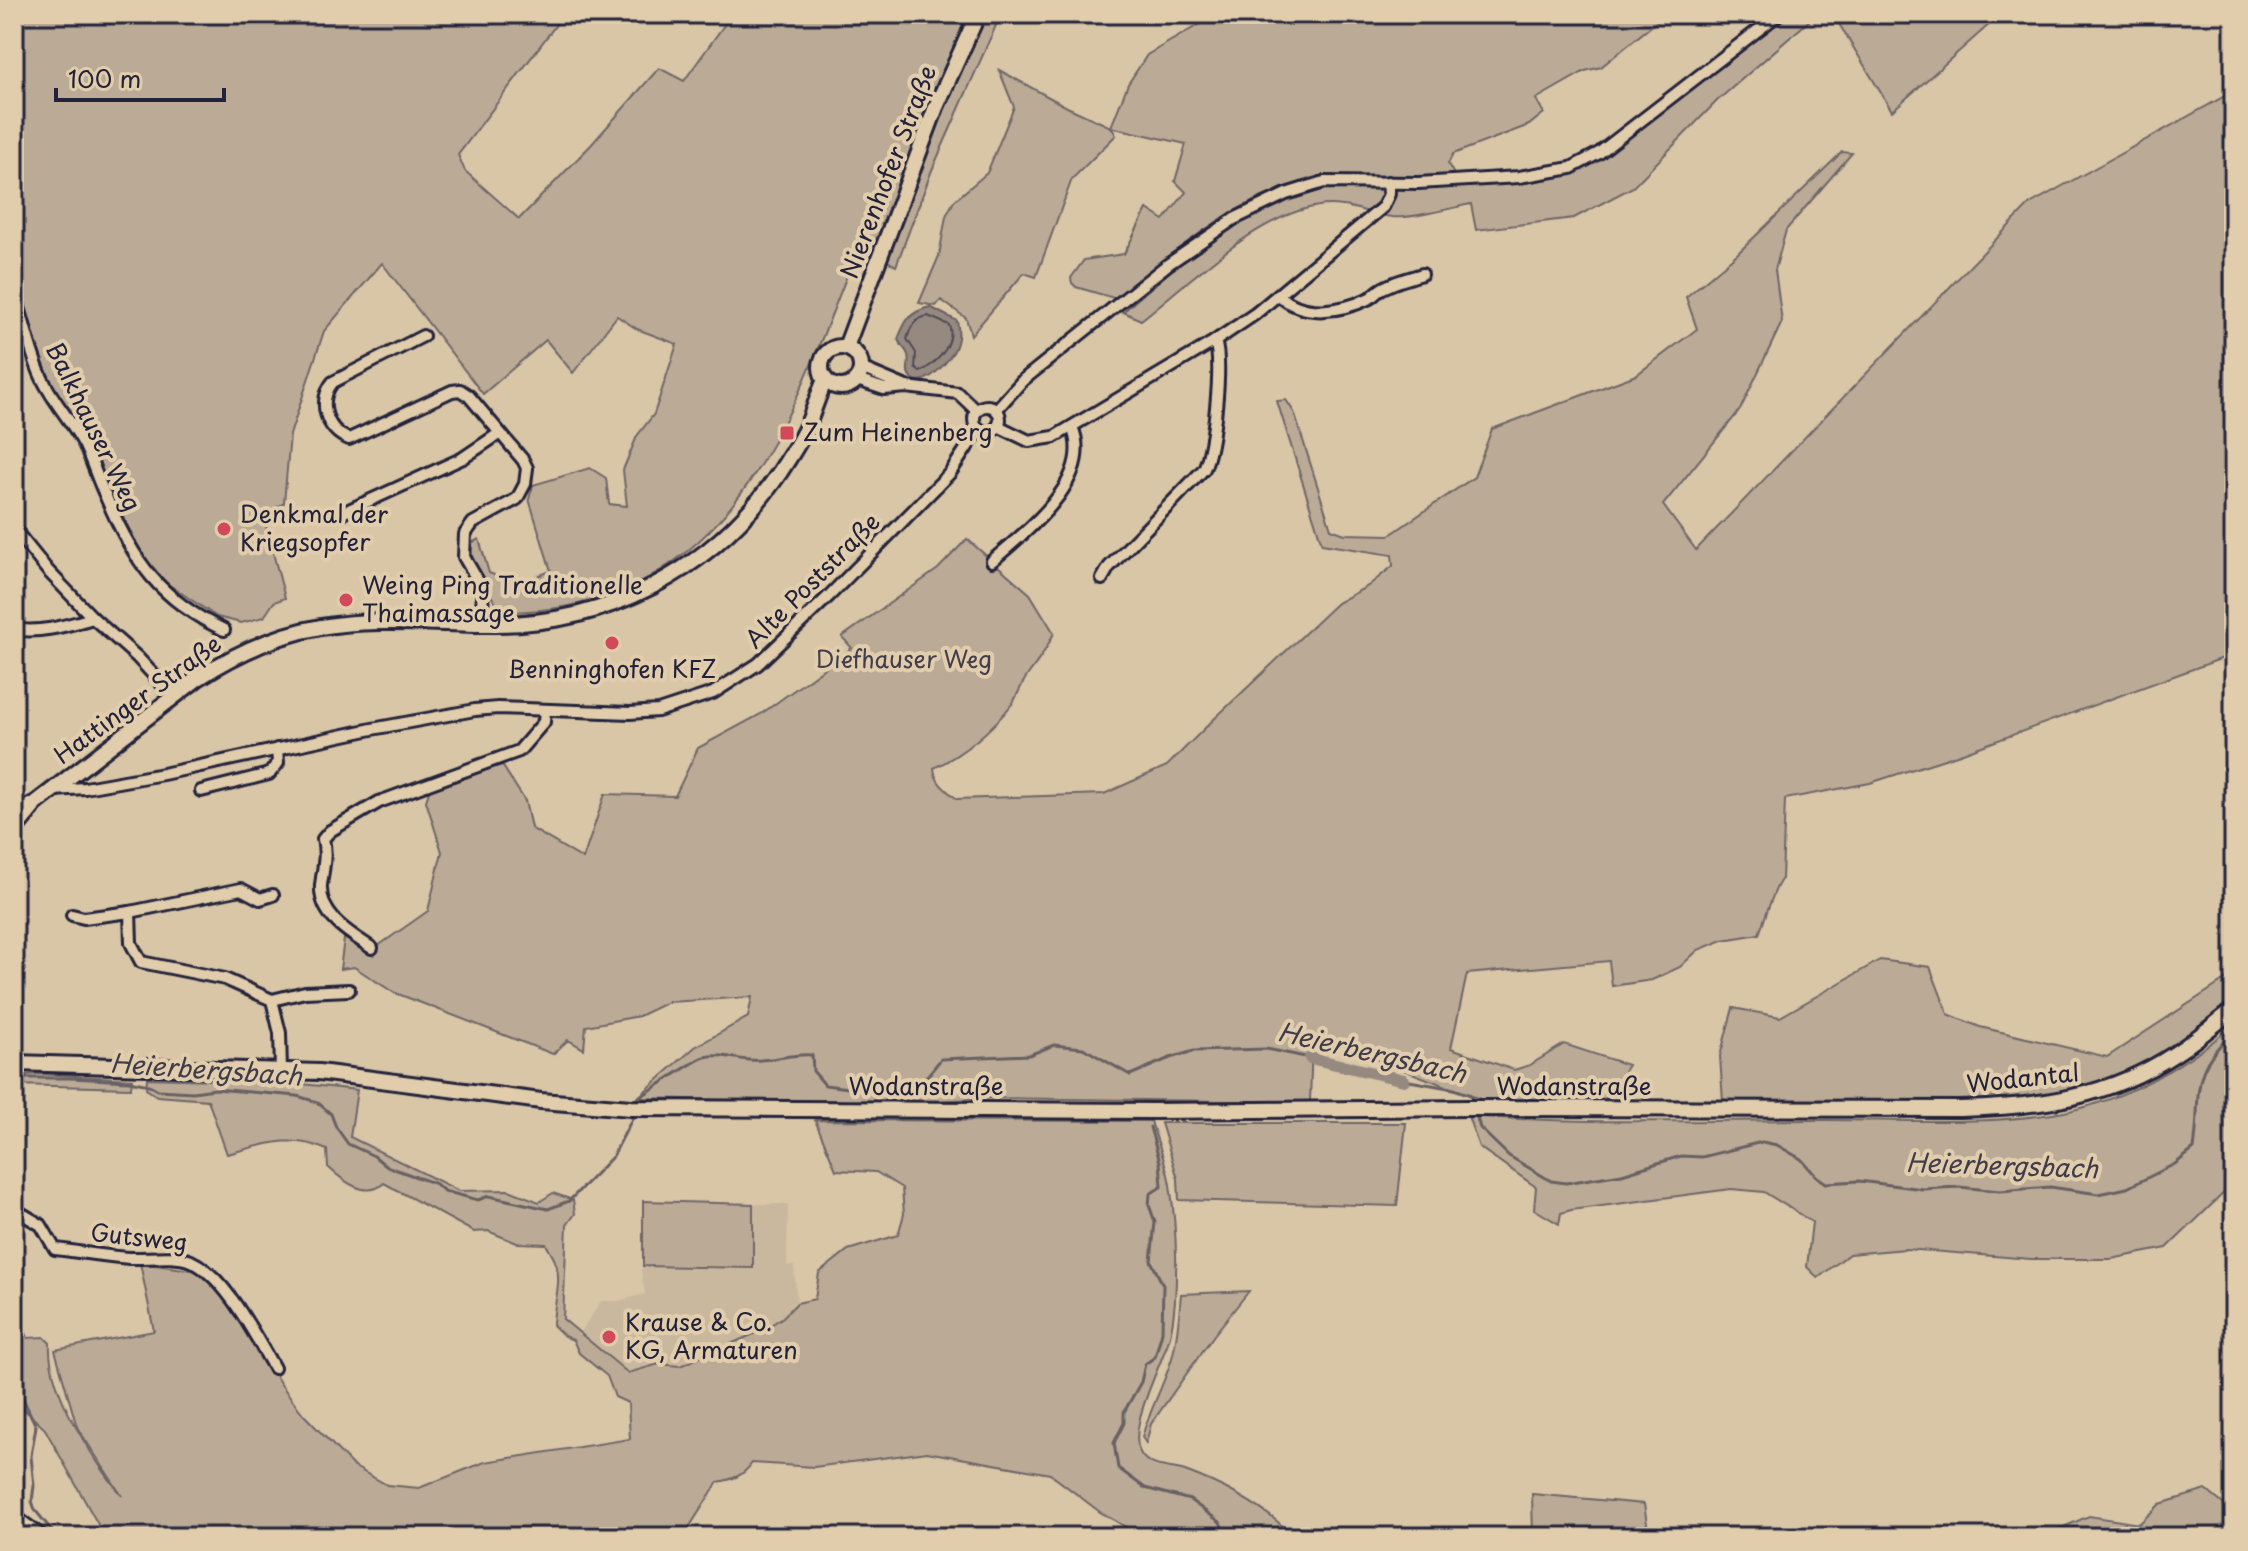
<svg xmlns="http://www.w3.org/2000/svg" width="2248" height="1551" font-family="'Playpen Sans',sans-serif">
<rect width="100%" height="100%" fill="#d9c6a7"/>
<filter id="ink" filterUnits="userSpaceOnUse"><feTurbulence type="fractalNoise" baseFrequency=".0125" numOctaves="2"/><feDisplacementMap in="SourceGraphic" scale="16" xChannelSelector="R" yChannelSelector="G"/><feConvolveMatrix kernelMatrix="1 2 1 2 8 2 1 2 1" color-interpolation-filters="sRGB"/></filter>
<g filter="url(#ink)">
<polygon fill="#cab89e" points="753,1204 788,1204 787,1265 794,1266 797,1303 783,1317 763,1330 680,1366 659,1364 628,1373 580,1333 601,1301 618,1301 645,1294 641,1271 643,1266 753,1268"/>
<g fill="#bbab96" stroke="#6e6668" stroke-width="2">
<path d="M14,14H564L458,155L465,171L519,219L591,145L659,68L684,81L732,14H967L876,248L862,237C791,416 734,613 501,612L473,566L471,543L479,539L489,573L516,584L551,571L529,499L533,485L590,468L606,478L609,504L627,506L623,470L637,436L654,414L677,344L637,329L617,316L573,373L546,340L483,394L382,263L324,331L290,435L284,503L263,515L285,598L274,602L264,617L241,623L217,617L153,574L113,498L91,442L55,391L14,293Z"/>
<polygon points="984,14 1001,14 932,170 896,266 885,260 953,83"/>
<path d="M1217,14H1666L1601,67L1585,71L1536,99L1544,113L1529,125L1453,154L1448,164L1456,178L1521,181L1601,156L1784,14H1817L1718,100L1633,187L1574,218L1476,230L1471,204C1451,208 1411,219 1392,217C1372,215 1353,205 1332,205C1267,205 1191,281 1141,320L1123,312C1172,269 1226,221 1289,199C1300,195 1313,193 1325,189L1322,180C1310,183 1297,185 1286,188C1223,208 1167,258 1117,299L1076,287L1072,283L1071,278L1084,260L1124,254L1147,209L1164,220L1186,192L1175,181L1186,144L1111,127L1128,84L1147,55Z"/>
<polygon points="1833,14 2001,14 1892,111"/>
<polygon points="999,70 1067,107 1111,127 1116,135 1072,179 1036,277 1024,273 971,335 966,318 941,300 936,306 919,303 939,256 946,216 954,201 987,173 1014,107"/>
<path d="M2234,91V654L1960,754L1870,783L1785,799L1782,879C1775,884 1764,922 1759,934L1723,940L1698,950L1680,967L1652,980L1612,986L1609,961L1467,974L1451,1048L1514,1070L1530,1065L1564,1044L1628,1065L1603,1103L1480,1099L1328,1041L1312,1040L1310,1102L990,1098L914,1102H839L637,1098L695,1047L748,1017L752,997L668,1002L639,1016L586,1026L584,1049L568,1040L553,1054L393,992L354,967L340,969L344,939L378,946L428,911L442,852L426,801L431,786L502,765L525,801L531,828L583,859L605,794L675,796L698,748L761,714L852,648L842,637L938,569L967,539L1030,594L1054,633C1045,652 1039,660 1027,676C1021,685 1018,695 1012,704C992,730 963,754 934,768C935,783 946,790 957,799L1104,794L1167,766L1212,721L1337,603L1368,586L1393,566L1392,555L1322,544L1277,401L1286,400L1294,412L1331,529L1345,534L1390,535L1474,477L1492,429L1636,375L1697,329L1686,297L1737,254L1842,152L1852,153L1786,230L1775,270L1782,322L1740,410L1663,505L1696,550L2030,204Z"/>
<path d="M1880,960L1930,967L1948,1014L1980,1027L2107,1057L2234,974V997C2202,1024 2169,1053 2130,1071C2069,1098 2002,1099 1937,1101C1866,1104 1795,1103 1723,1102L1720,1056L1733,1008L1780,1017Z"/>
<path d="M2234,1025V1183L2167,1248L2111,1259H2031L1906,1249L1849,1254L1818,1278L1807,1267L1812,1222L1764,1192L1731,1189L1571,1210L1561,1213L1559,1224L1534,1209L1536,1187L1479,1147L1468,1116C1587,1125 1707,1120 1826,1120C1902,1120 1996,1126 2069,1111C2131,1098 2186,1064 2234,1025Z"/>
<polygon points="38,1074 132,1079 131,1088 14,1085 14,1076"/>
<path d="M147,1078L283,1082L357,1090L350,1137L459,1191L509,1190L539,1202L553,1193L573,1200L575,1214L567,1225L563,1319L628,1373L659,1364L680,1366L763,1330L783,1317L797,1303L815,1299L819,1273L848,1250L898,1235L904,1214L902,1188L876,1172L836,1170L815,1120L1151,1121C1157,1142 1167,1164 1170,1185C1177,1229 1179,1289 1171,1332C1165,1361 1119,1437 1145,1459C1155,1468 1173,1467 1185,1471C1226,1486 1264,1507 1295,1537H1143L1100,1512L1050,1474L927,1452L814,1467L752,1463C743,1476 734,1479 718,1482L683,1537H105L45,1429L14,1400V1305L28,1338L44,1337L50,1343C47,1391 93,1459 122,1496L77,1427L55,1350L154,1331L140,1263L198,1271L201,1269L240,1316L280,1383L303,1414L353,1466L387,1485L419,1488L485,1462L630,1439L628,1403L615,1397L607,1376L579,1353L573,1340L564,1336L553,1325C553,1305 563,1281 555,1261C553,1256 549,1250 546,1244L517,1243L488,1231L474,1232L384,1183C366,1200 342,1180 328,1167L327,1150C291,1133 264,1145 227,1154L208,1100L157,1096L146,1089Z"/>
<polygon points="1161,1123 1406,1123 1397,1206 1179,1200 1178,1179"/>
<polygon points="643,1201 753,1204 753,1268 643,1266"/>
<path d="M1249,1291L1214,1335L1151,1424L1146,1443L1142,1437C1150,1409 1164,1385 1172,1358C1178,1337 1179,1315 1181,1294Z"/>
<polygon points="2206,1490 2234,1513 2234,1537 2040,1537 2089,1516 2139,1524 2160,1504"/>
<polygon points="1532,1494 1644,1504 1649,1537 1533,1537"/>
</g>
<path fill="#968980" stroke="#686064" stroke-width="2" d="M930,307L957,321C959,329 959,338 956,346C952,358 927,388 913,379C903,372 911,364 908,355C907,350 900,345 898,339C905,321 909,312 930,307Z"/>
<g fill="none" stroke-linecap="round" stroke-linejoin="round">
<path stroke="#504b57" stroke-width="2" d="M928,316L949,325C956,344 936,364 920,372L915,368L916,353L907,339C911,326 914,319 928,316Z"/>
<g stroke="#686064" stroke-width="3">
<polyline points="14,1078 70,1078 129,1081 149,1085 158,1090 193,1092 215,1089 297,1096 317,1102 331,1114 336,1127 348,1144 374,1156 386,1166 436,1184 444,1191 478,1200 489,1196 548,1209 569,1201 613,1156 634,1115"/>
<polyline points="1404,1080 1454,1089 1471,1095 1473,1104"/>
<path d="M638,1104L640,1097C654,1089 694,1060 705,1057C720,1053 734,1059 749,1060C771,1062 791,1053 812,1055L813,1071L825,1085L856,1089L875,1086L883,1092L913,1086L928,1075L941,1059L1029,1055L1054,1045L1083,1048L1130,1075L1170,1058L1194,1051L1267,1049L1310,1058"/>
<path d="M1475,1111L1480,1128L1509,1156L1551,1181L1566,1183L1622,1174L1681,1156L1702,1157L1762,1142L1777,1145L1801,1159L1816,1176L1826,1183L1859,1181L1923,1189L1959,1187L2000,1191L2050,1187L2099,1194L2127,1188L2175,1164L2194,1149C2202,1095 2187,1072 2234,1032"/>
<polyline points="1150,1127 1160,1162 1162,1186 1150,1194 1149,1205 1155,1222 1151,1261 1163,1285 1162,1332 1155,1357 1145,1364 1141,1382 1124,1412 1124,1423 1114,1443 1118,1468 1145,1488 1190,1500 1220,1522 1223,1529 1234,1537"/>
<polyline points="14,1380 36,1426 31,1456 34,1486 32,1501 35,1510 57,1537"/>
</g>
<polyline stroke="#968980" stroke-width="12" points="1310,1058 1404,1080"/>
<defs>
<g id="minor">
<path d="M14,293C25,321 29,352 43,380C54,403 73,423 85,446C93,463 98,481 106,497C133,561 160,600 224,630"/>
<path d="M1279,295C1303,318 1341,312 1370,298C1375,295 1379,289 1385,287C1396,281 1410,278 1422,274"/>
<path d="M423,336L333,382C317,401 326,431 349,439L452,391L460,390L469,396L523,460L527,468L525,484L517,499L473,523L465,534L464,557L482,588L483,624"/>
<polyline points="861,368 904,386"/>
<polyline points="857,380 884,389 906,387 958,393 977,411"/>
<circle cx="987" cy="419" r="13"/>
<polyline points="996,410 1023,380 1167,265 1234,219 1286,194 1324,182 1418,183 1519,177 1571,168 1599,153 1779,14"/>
<polyline points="998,426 1029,441 1054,437 1215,341 1255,314 1383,207 1389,194 1388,182"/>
<polyline points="340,514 463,458 500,433"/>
<polyline points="14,529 48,571 93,618 137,657 174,697"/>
<path d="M992,561C1026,531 1095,480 1072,427"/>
<path d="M1102,579L1109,567L1204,469C1214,447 1223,363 1215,341"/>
<path d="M14,629C40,634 68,625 93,618"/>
<polyline points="54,790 85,788 163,774 372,729 475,710 498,708 630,713 658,711 713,693 758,664 830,595 950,473 979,429"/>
<polyline points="201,791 269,774 278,763 277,749"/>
<polyline points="130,912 131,943 141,962 225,979 272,1000 280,1033 281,1070"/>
<polyline points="72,915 84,918 130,912 241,889 260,899 273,895"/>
<path d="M372,948C349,933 319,916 321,885C323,868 327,856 323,839L330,831L379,802L519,751L544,722L545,711"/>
<polyline points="272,1000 305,992 349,990"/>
<path d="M14,1209L41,1225L55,1249C80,1252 104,1256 129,1258C148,1259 173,1254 191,1261C226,1277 255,1336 274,1368"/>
</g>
<polyline id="tertiary" points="14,1517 42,1537"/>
<g id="secondary">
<circle cx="841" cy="367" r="20"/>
<polyline points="846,347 936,107 978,14"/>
<path d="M14,814L36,803L198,678C303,610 367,622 485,624C604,627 712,572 780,472C790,456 803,438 810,419C815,406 819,393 825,380"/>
<polyline points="14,830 33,807"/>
<path d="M14,1063L319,1072L541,1101L631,1108L1154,1111L1470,1108L1960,1109C2038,1107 2109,1098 2176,1053C2196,1040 2215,1024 2234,1009"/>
</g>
</defs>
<use href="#minor" stroke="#22223b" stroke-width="16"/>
<use href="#tertiary" stroke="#22223b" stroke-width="18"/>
<use href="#secondary" stroke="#22223b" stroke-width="20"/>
<use href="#minor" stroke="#e1cdac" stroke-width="10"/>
<use href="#tertiary" stroke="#e1cdac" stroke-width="12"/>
<use href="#secondary" stroke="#e1cdac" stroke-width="14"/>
</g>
</g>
<g fill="#d1495b" stroke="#e1cdac" stroke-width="3">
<rect x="779" y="425" width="16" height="16" rx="4"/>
<circle cx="224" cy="529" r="8"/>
<circle cx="346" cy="600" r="8"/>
<circle cx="612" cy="643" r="8"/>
<circle cx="609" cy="1337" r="8"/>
</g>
<g text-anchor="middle" stroke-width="8" stroke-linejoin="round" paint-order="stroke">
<g font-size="24" fill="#22223b" stroke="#e1cdac">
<text transform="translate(889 172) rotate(-69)" y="8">Nierenhofer Straße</text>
<text transform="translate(93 427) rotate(64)" y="8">Balkhauser Weg</text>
<text transform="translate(813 581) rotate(-45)" y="8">Alte Poststraße</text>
<text transform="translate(138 700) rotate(-36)" y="8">Hattinger Straße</text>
<text transform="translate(2023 1079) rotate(-6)" y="8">Wodantal</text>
<text x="926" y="1095">Wodanstraße</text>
<text x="1574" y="1095">Wodanstraße</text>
<text transform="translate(139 1238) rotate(6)" y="8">Gutsweg</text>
</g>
<g font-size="24" fill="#22223b" stroke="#e1cdac" text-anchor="start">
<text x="803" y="441">Zum Heinenberg</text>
<text x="240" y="523">Denkmal der<tspan x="240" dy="28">Kriegsopfer</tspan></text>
<text x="362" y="594">Weing Ping Traditionelle<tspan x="362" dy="28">Thaimassage</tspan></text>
<text x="612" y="678" text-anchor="middle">Benninghofen KFZ</text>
<text x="625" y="1331">Krause &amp; Co.<tspan x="625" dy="28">KG, Armaturen</tspan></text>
</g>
<g font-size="24" fill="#413d4d" stroke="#e1cdac">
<text x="904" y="668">Diefhauser Weg</text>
</g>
<g font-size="26" font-style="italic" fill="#3f3c4c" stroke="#e1cdac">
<text transform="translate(1372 1053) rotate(13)" y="9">Heierbergsbach</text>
<text transform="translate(206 1070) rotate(4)" y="9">Heierbergsbach</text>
<text transform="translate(2002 1166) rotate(2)" y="9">Heierbergsbach</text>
</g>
</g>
<rect width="2248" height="1551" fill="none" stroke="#e1cdac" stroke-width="48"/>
<rect x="24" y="24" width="2200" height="1503" fill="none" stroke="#22223b" stroke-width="3" filter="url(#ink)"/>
<path d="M56 88v12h168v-12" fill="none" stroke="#22223b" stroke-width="4"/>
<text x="68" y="88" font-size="24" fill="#22223b" stroke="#e1cdac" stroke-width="6" paint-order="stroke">100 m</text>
</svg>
